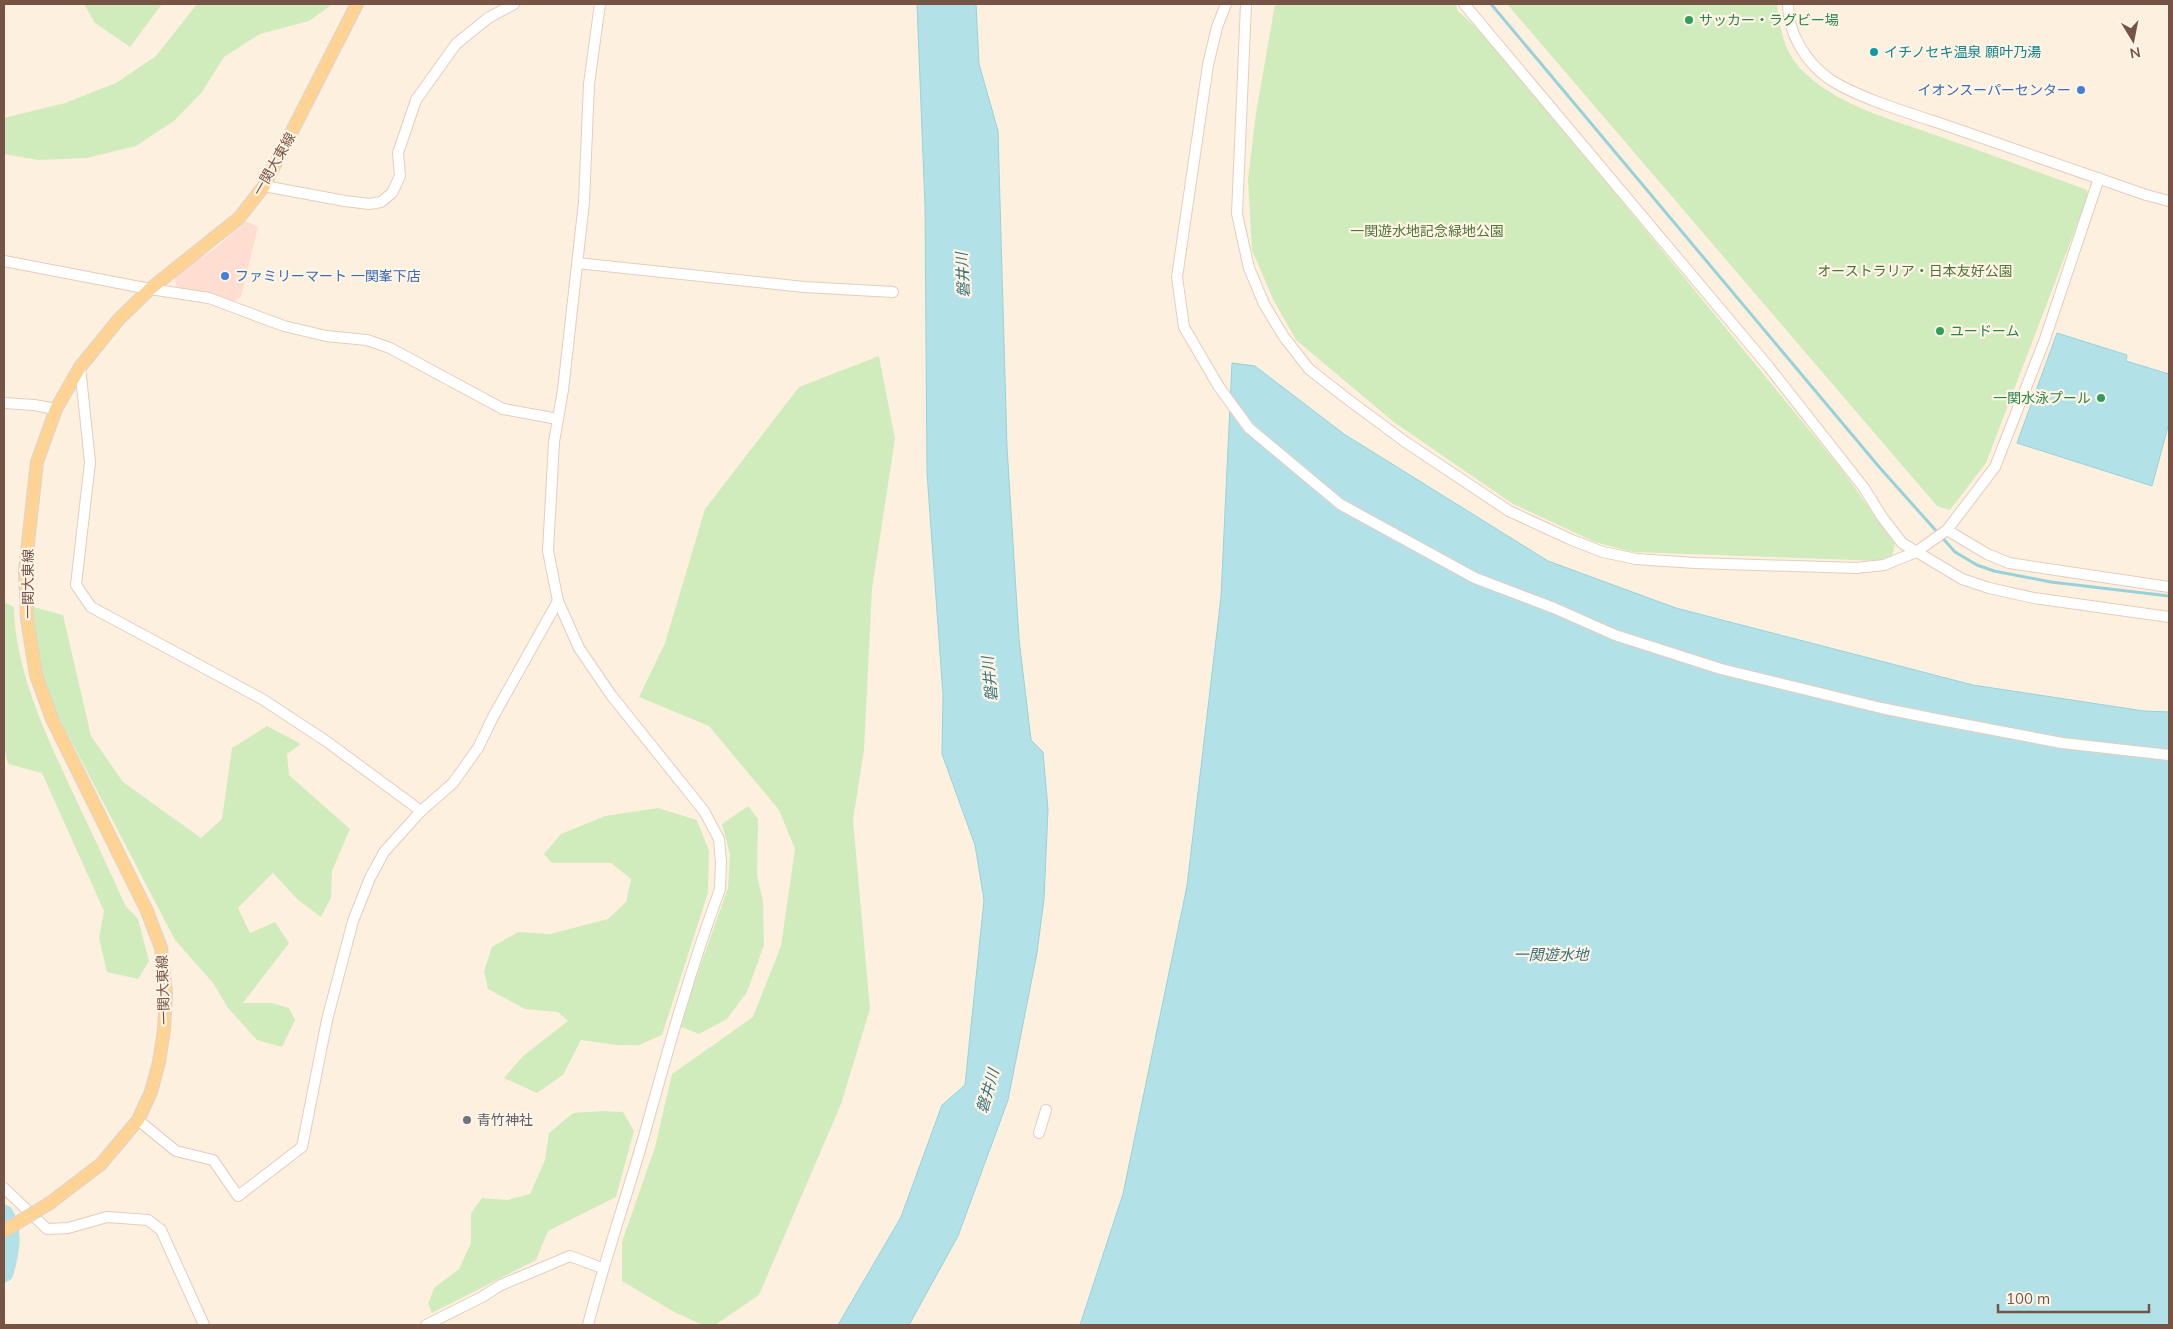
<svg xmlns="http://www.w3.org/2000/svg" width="2173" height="1329" font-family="Mulish,'Noto Sans JP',sans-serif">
<rect width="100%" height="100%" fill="#fef0de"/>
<polygon fill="#ffddd0" points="246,221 258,227 241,296 235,301 176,287 175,276 218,246"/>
<g fill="#d1ecbc">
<polygon points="84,4 162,4 130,47 95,23"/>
<polygon points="197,4 333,4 309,21 260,34 224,57 202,92 174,121 136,146 87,158 38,160 4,154 4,118 65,103 116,83 156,56"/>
<polygon points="1275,4 1456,4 1458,11 1488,38 1842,470 1895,544 1892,557 1882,561 1632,552 1595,542 1513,504 1395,423 1296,340 1273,299 1252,250 1248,179 1256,113"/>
<path d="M1507,4H1777C1780,27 1783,49 1799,67C1835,106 1892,119 1941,137C1989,154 2038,172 2087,190L2088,196L1986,463L1950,510L1937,506Z"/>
<polygon points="879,356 895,439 872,589 864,750 853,820 870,1009 841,1104 759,1295 715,1325 703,1325 676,1313 622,1281 622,1242 655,1147 672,1074 753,1017 781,946 795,849 779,810 709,726 639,697 665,643 705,509 799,387"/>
<path d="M4,602L14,607C15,671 46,734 72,791C90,829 108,867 125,905L138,919L149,961L138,979L107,972L99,938L104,911L42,773L8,764L4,748Z"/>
<polygon points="30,606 63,615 91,736 123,782 201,838 222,819 232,748 267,726 301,744 287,754 289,775 350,829 332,871 331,898 321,917 298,900 273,873 238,908 250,933 275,922 289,943 243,1003 272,1003 289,1008 295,1020 282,1047 257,1040 228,1008 213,983 175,940 43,687"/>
<polygon points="748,806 758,819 757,876 763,901 764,945 747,992 727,1019 699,1034 679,1026 728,888 730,854 722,824"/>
<polygon points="658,808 697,820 709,851 708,893 662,1035 639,1045 616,1045 581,1040 563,1075 537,1093 504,1078 523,1056 568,1021 558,1012 525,1009 488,989 484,971 492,947 518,932 550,934 608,919 626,902 631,879 611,863 552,863 544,854 561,834 605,816"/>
<polygon points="603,1111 623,1112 634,1131 616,1197 548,1231 536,1260 432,1313 428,1304 434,1288 459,1269 471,1243 471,1213 482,1198 507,1200 530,1194 545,1160 549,1133 573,1113"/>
</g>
<g fill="#b2e2e8" stroke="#97d2da">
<polygon points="917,4 976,4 979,64 998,131 1007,447 1019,639 1031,740 1043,752 1048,809 1044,899 1037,953 1008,1100 958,1236 909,1325 838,1325 901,1217 942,1105 965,1085 984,900 975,845 942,754 943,695 927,473 925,206"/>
<polygon points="2057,333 2127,355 2126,361 2169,374 2169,423 2152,486 2017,443"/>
<polygon points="1232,363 1255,366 1344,434 1548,561 1676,608 1973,685 2144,711 2169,712 2169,1325 1080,1325 1123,1194 1187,886 1221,597"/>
</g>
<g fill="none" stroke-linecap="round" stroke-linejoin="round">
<polyline stroke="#97d2da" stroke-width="3" points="1491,4 1880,468 1955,552 1977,565 1994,571 2051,582 2169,596"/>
<path stroke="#b2e2e8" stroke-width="19" d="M4,1214C14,1233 10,1253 4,1273"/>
<defs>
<g id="minor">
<polyline points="1226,4 1217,27 1208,65 1177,277 1184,327 1219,387 1249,428 1340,504 1475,578 1554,608 1615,635 1721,669 1881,708 1941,720 2062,743 2169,755"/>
<polyline points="1246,4 1237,214 1249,268 1264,304 1284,337 1309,369 1346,398 1404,441 1509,511 1572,540 1603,552 1636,559 1695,563 1856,568 1884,565 1916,552 1947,530 1995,467 2045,339 2099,178"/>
<polyline points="1464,4 1768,366 1864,488 1882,517 1902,543 1962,579 1989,588 2034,598 2169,617"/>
<path d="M1788,4C1788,33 1805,61 1828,78C1855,97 1912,114 1945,125C2012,148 2079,171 2146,195L2169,201"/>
<polyline points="264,186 345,201 369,204 381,202 392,193 400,176 398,153 416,100 456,44 488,18 514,4"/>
<polyline points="4,261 150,289 209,298 284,326 326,336 367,340 390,348 503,409 558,419"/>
<polyline points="577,263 804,287 893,292"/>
<polyline points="80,367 90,462 76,585 91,607 262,699 326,741 421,811"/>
<polyline points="4,403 34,405 56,409"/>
<polyline points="1947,530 1987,554 2009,563 2169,587"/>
<polyline points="138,1120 176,1151 213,1160 238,1196 302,1147 327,1020 353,921 370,878 384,852 421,811 453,783 478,748 493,717 558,601"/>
<polyline points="1039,1133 1046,1110"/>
<polyline points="4,1188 47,1229 68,1228 107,1217 148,1220 161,1230 204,1325"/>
<polyline points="426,1325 482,1297 501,1285 570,1256 602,1268"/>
<path d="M588,1325C604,1261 626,1199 644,1136C667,1053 690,970 720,889L721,862L719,839L704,811L611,695L579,648L558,601L548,551L554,442L563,390L584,202L589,84L600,4"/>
</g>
<polyline id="major" points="50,1203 101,1164 138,1120 151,1092 159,1062 164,1030 166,993 161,948 147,911 52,719 36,675 27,619 25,570 37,462 56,409 80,367 119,319 150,289 239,218 264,186 357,4"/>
</defs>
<use href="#minor" stroke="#e4cdbd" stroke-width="12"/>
<use href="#major" stroke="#dbd3cf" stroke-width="14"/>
<use href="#minor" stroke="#fff" stroke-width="10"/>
<use href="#major" stroke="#ffd393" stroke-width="12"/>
<defs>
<polyline id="major-bridge" points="4,1231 50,1203"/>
</defs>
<use href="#major-bridge" stroke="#dbd3cf" stroke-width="14" stroke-linecap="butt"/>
<use href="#major-bridge" stroke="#ffd393" stroke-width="12"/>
</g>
<g fill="#2e9e5b" stroke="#fff4e5" stroke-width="2">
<circle cx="1689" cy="20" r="5"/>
<circle cx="1940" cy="331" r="5"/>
<circle cx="2101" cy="398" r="5"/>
</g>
<circle fill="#0f9aa8" stroke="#fff4e5" stroke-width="2" cx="1874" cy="52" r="5"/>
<g fill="#3f7fe0" stroke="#fff4e5" stroke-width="2">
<circle cx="2081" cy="90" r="5"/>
<circle cx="225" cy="276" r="5"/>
</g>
<circle fill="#6b7280" stroke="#fff4e5" stroke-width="2" cx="467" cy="1120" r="5"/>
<g text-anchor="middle" stroke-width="4.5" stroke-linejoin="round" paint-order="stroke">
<g font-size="14" fill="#27864d" stroke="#fff4e5" text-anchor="start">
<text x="1699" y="25">サッカー・ラグビー場</text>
<text x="1950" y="336">ユードーム</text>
<text x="2091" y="403" text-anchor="end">一関水泳プール</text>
</g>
<g font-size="14" fill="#0d838f" stroke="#fff4e5" text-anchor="start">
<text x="1884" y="57">イチノセキ温泉 願叶乃湯</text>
</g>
<g font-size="14" fill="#366cbe" stroke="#fff4e5" text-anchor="end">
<text x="2071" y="95">イオンスーパーセンター</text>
<text x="235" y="281" text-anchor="start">ファミリーマート 一関峯下店</text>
</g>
<g font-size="14" fill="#755445" stroke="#fff4e5">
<text transform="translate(274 164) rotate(-60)" y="5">一関大東線</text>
<text transform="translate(28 584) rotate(-90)" y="5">一関大東線</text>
<text transform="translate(163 990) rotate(-92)" y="5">一関大東線</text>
</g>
<g font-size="14" fill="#4d763a" stroke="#fff4e5">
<text x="1427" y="236">一関遊水地記念緑地公園</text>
<text x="1915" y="276">オーストラリア・日本友好公園</text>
</g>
<g font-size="14" fill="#5b616d" stroke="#fff4e5" text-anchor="start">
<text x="477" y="1125">青竹神社</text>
</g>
<g font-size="15" font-style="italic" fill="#38737c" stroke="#fff4e5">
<text transform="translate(963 275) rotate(-93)" y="5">磐井川</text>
<text transform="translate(990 679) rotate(-96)" y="5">磐井川</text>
<text x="1551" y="960">一関遊水地</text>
<text transform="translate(988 1091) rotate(-74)" y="5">磐井川</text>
</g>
</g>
<rect width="2173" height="1329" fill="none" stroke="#755445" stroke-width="10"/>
<g transform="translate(2133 40) rotate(170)" stroke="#fff4e5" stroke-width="4" paint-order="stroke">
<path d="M0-4L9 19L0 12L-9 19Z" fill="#755445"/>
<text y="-8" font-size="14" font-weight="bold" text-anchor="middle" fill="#755445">N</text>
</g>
<path d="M1998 1304v8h151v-8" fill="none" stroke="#755445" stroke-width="2.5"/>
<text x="2006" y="1304" font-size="15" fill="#755445" stroke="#fff4e5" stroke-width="4" paint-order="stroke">100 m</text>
</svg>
